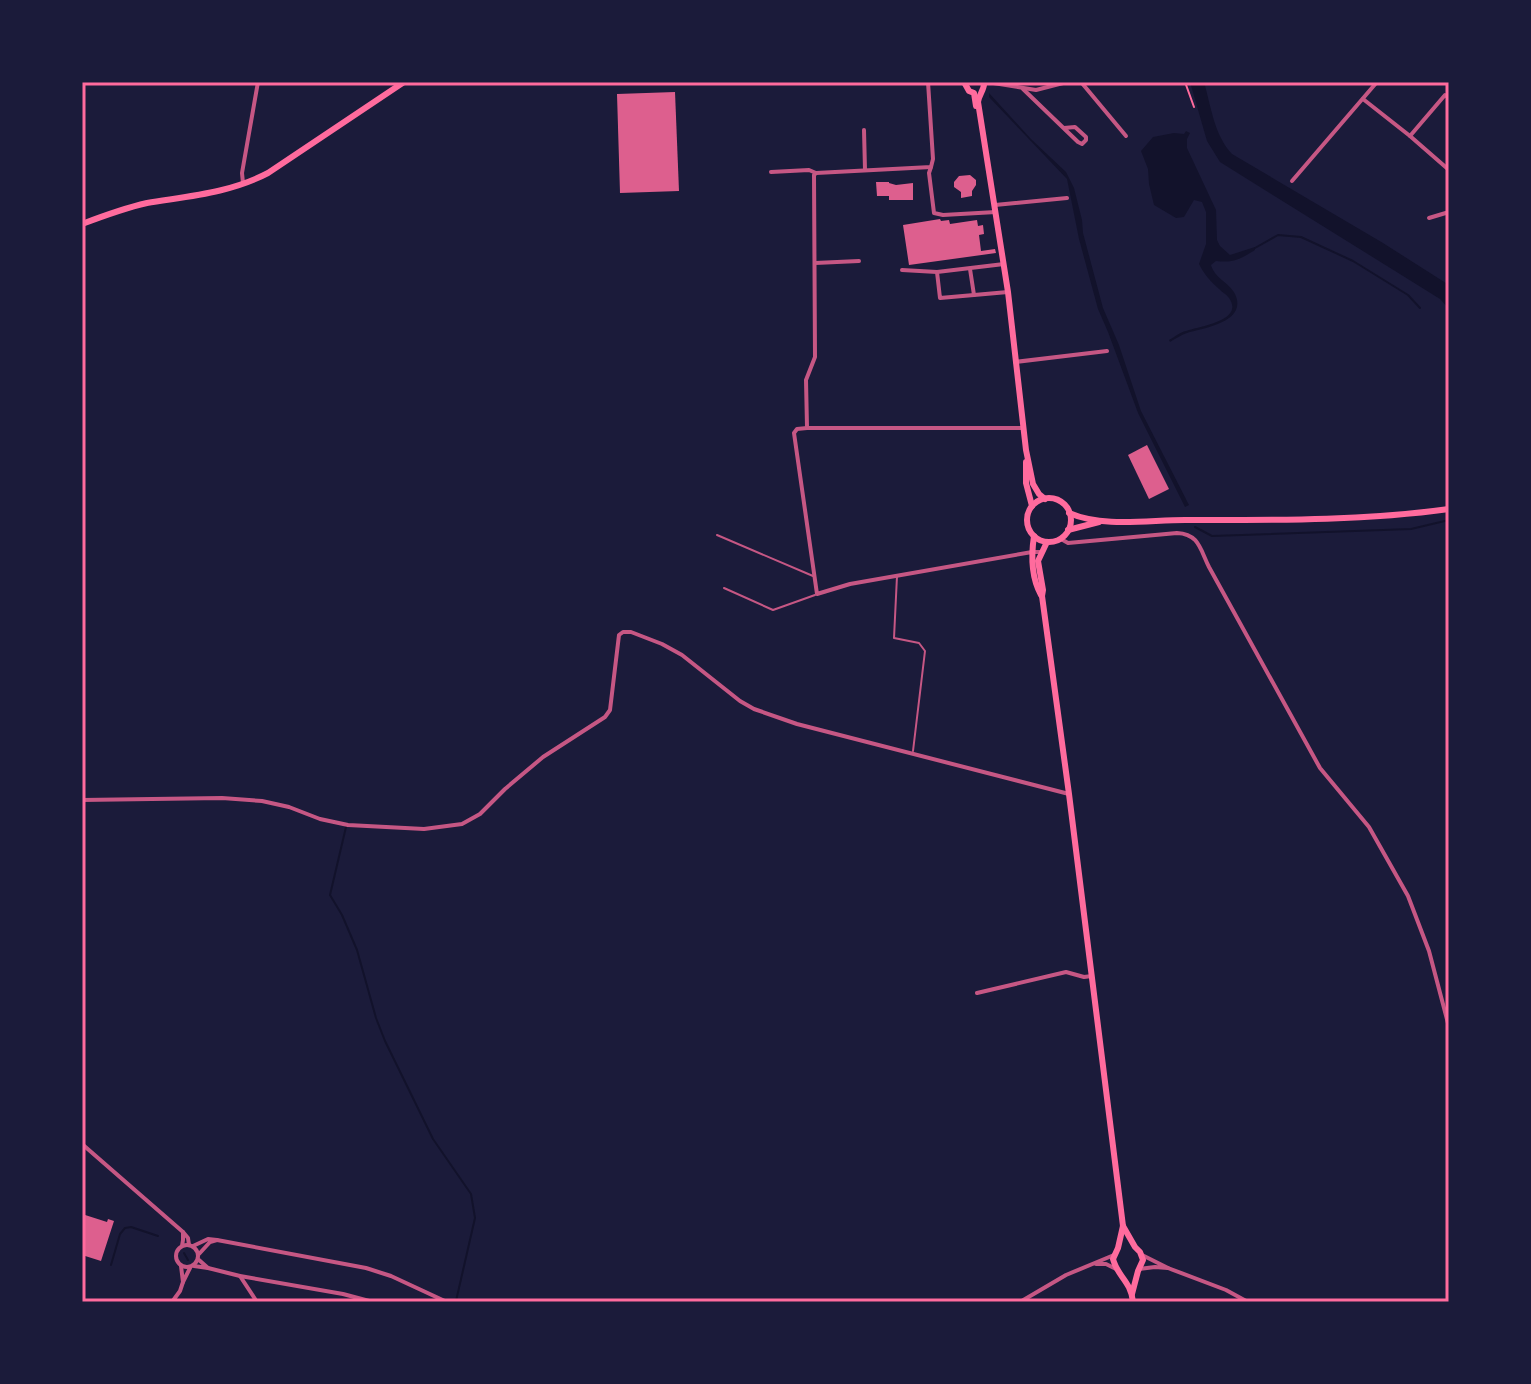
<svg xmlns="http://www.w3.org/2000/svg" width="1531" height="1384" font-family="Mulish,sans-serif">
<rect width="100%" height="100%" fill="#1b1b3a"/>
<g fill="#12122b">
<path d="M1190,82H1204C1211,106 1214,135 1232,154L1383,243L1449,285V309L1440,299L1220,162L1207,141Z"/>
<polygon points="989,93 1031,139 1066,172 1074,188 1082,220 1083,233 1103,308 1119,345 1141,411 1189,505 1185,507 1138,413 1108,332 1098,309 1079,239 1067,179 989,97"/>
<path d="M1186,131L1190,133L1187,139V148L1216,210L1217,240L1220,246L1230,255L1255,247V250C1240,259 1235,263 1216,261L1211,265C1215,279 1229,282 1235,294C1248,322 1204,328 1187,333C1181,335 1175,339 1170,342L1169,340C1175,337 1180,332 1186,331C1199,326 1245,321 1229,298C1225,293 1223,293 1219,289C1211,282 1204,274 1199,264L1206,244V212L1202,202L1194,200L1184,217L1176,218L1154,205L1149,184L1148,169L1141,151L1153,137L1174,133L1184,134Z"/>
</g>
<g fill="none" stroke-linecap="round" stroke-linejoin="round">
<g stroke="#12122b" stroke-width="2">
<polyline points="1255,248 1278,235 1301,237 1353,261 1408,295 1420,308"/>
<polyline points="1195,527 1212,536 1411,529 1449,520"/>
<polyline points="346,827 330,895 342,915 357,950 376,1018 385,1041 433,1139 471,1194 475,1218 456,1301"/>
<polyline points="184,1253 188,1260"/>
<polyline points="111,1265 120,1234 125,1228 131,1227 158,1236"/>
</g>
</g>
<g fill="#dd5f8e">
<polygon points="675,92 679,191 620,193 617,94"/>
<polygon points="970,175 976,180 976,185 972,191 972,196 961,198 961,192 954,187 954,182 959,176"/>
<polygon points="876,182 889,182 889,183 896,185 913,183 913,200 889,200 889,196 877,196"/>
<polygon points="940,219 941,221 949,220 950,224 977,220 978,226 983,225 984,234 979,235 981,251 995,249 996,253 909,265 903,225"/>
<polygon points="1147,445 1169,489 1149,499 1128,455"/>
<polygon points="82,1214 107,1222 108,1219 114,1221 101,1261 82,1255"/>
</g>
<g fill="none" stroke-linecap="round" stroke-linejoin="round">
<polyline stroke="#ff6b9d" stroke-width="2" points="1185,82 1194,107"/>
<g stroke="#c65784" stroke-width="2">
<polyline points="717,535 813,576"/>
<polyline points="897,576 894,638 919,643 925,651 913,751"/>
<polyline points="724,588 773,610 815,595"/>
</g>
<g stroke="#c65784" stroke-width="4">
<polyline points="987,82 1036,90 1067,82"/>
<polyline points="1081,82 1126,136"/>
<polyline points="1023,89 1078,142 1082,144 1086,140 1086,137 1075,127 1064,128"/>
<polyline points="1363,99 1410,136 1449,170"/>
<polyline points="864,130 865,170"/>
<polyline points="1410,136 1445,95 1449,98"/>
<polyline points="931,167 929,173 934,213 943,215 996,212"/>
<polyline points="771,172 809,170 816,173 931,167 933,159 928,82"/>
<polyline points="1292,181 1377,82"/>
<polyline points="243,183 242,173 258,82"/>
<polyline points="995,205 1067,198"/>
<polyline points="1429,218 1449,212"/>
<polyline points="815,263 859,261"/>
<polyline points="970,269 974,295"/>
<polyline points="902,270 937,272 1004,264"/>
<polyline points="937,272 940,298 1008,292"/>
<polyline points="1015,362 1107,351"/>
<polyline points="807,427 806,380 815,357 814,175 816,173"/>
<polyline points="1024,428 807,428 797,429 794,433 817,594 850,584 1032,552 1041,552"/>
<path d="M1061,539L1068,543L1177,533C1199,534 1200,549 1209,567L1320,768L1369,827L1408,896L1429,951L1449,1027"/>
<polyline points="82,800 222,798 262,801 289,807 320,819 348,825 424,829 462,824 480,814 505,789 543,757 605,717 610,710 619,635 623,632 631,632 662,644 682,655 740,701 754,709 797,724 1069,794"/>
<polyline points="977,993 1066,972 1084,977 1092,976"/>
<polyline points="82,1144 183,1232"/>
<polyline points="217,1240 366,1268 391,1276 447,1302"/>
<circle cx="187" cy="1256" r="11"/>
<polyline points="182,1246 183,1240 183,1232 188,1238 189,1245"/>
<polyline points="193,1246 208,1239 217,1240 210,1242 199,1254"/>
<polyline points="1096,1264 1106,1264 1116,1269"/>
<polyline points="181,1266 183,1282 190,1268"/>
<polyline points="194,1266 208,1268 199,1260"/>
<polyline points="208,1268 240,1276 343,1294 373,1302"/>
<polyline points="1168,1268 1226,1290 1248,1302"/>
<polyline points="1139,1269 1155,1267 1168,1268 1142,1255"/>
<polyline points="240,1276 257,1302"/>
<polyline points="172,1302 180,1291 183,1282"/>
<polyline points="1020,1302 1066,1275 1114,1255"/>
</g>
<g stroke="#ff6b9d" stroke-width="6">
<polyline points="964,82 969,91 974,93 976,106"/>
<path d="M984,82C985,89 979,94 978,102L1008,292L1026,450L1033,484L1039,494L1045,499"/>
<path d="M82,224C103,216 125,208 147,203C189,196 230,193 268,173L404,82"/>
<polyline points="1026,462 1026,483 1032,506"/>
<circle cx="1049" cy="520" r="22"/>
<path d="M1069,513C1104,528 1148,520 1185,520C1273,520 1362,521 1449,509"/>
<polyline points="1068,530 1099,522"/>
<path d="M1034,536C1031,556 1031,577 1041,595"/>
<path d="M1047,542L1038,561L1043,590L1042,596L1069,794L1123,1226L1118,1248L1113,1259C1117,1276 1131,1281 1133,1302"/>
<polyline points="1123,1226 1135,1247 1140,1252 1143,1260 1138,1271 1132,1294"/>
</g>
</g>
<rect width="1531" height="1384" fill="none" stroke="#1b1b3a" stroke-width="168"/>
<rect x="84" y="84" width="1363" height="1216" fill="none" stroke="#ff6b9d" stroke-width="3"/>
</svg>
